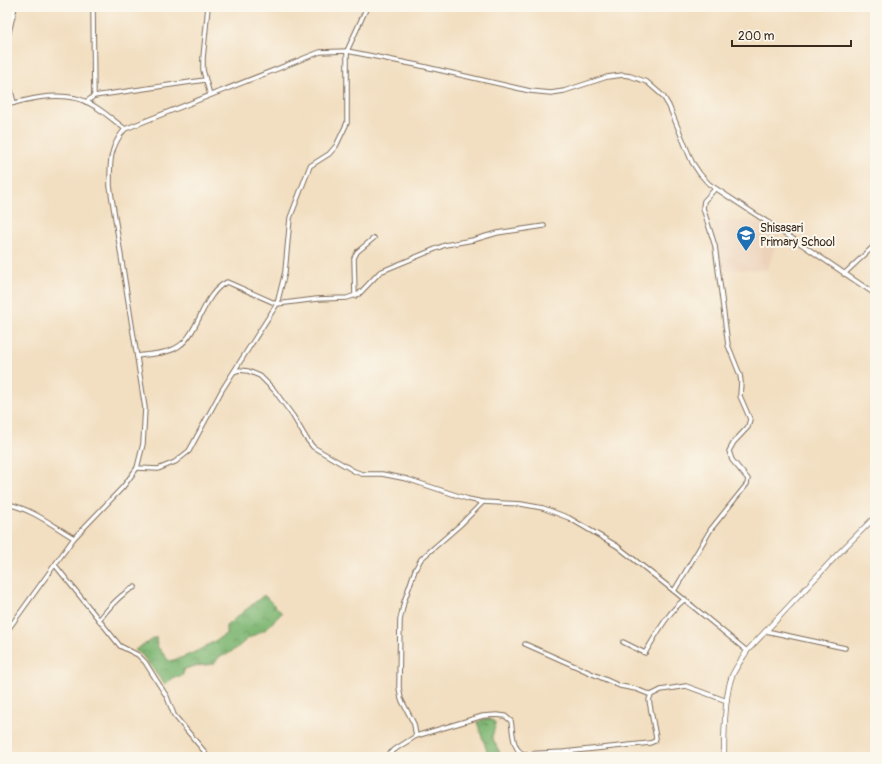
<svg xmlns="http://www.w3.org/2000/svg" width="882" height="764" font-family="Pangolin,sans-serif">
<defs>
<pattern id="forest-crowns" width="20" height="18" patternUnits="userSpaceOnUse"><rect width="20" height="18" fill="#80b774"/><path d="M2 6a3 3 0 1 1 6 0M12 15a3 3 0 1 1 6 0" fill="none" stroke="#6a955f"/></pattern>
</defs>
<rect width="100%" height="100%" fill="#fbf7ec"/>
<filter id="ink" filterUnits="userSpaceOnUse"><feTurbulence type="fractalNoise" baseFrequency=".025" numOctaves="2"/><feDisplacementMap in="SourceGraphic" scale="8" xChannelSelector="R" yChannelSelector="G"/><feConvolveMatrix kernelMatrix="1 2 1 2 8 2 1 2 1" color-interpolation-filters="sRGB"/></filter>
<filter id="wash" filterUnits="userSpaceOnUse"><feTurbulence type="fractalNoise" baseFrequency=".012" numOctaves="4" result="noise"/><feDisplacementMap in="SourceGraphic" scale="16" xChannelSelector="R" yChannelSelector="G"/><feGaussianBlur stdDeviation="0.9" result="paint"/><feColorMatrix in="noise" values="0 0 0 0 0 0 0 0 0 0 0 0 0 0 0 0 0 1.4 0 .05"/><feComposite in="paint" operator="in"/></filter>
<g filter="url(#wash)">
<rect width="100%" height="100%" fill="#f2dec0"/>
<polygon fill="#edd2ba" points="713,221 756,221 780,233 767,270 722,270"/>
<g fill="url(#forest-crowns)" stroke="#5e7049">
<path d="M264,595L282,613L266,629L247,639L237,648L226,655L220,656L214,664L195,666L185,669L182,676L172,678L165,685L142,655L135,650L156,637L157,646L169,661C190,657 208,645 226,634V626Z"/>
<path d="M486,719C500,719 494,729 492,737L502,757H489L477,722Z"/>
</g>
</g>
<g filter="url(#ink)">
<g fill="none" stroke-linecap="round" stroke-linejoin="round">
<defs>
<g id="minor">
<polyline points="93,7 94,96"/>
<polyline points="208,7 203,58 203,70 210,95"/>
<polyline points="7,40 15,7"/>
<polyline points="7,76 14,103"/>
<polyline points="86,102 94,96 205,80"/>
<path d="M7,105C28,99 53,93 75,98C94,102 110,118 125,129"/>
<polyline points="844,274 875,245"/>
<polyline points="355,296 354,258 357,252 374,238"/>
<path d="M137,356C150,354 168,354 179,346C199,333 203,293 227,282L277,304L317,299L347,298L359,294L380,272L445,245L473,240L497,233L544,226"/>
<polyline points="234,372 239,370 248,371 260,376 274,390 293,416 306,438 313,447 354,471 362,474 382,474 407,479 468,499 483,502 521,504 543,508 569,518 617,546 674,591 747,651"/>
<polyline points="137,468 158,469 175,462 189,451 222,390 277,304 285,272 290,218 310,166 329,154 336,146 347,123 347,51 367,7"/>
<path d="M7,504C32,509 52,525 74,538"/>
<polyline points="55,565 120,646 138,655 145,662 167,697 174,715 204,751 207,757"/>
<polyline points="674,591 711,529 747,484 748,479 732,460 729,451 734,442 748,427 750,419 740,396 741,382 740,375 728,345 715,246 703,208 704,201 715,189"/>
<path d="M99,620C109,608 120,594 135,587"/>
<path d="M7,631L74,538L123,487L137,468L143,444L145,408L110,186C110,163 109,148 125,129L320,52L347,51L417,65L530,91L551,93L564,91L607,77L623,75L630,76L647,82L663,96L669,106L692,162L700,174L709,184L804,246L875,294"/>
<polyline points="766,631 845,648"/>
<path d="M623,642L645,653C657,634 667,613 685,599"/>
<polyline points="525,644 620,686 636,689 651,695"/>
<polyline points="416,736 414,724 401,699 399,687 400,620 404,602 415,570 421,559 460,525 483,502"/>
<path d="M385,757L397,748L416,736L483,716L497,715L505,716L511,721C513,731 512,750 524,754L564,752L650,743L655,741L656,738L649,700L651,695L661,690L686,686L727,701"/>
</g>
<path id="tertiary" d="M724,757C724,736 725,694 732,676C736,667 742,659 747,651L838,554L875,517"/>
</defs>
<use href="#minor" stroke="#7b6957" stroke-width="5.5"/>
<use href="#tertiary" stroke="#7b6957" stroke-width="6"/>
<use href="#minor" stroke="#fff" stroke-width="3.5"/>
<use href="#tertiary" stroke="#fff" stroke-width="4.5"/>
</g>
</g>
<defs>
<symbol id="school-pin" viewBox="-11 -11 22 30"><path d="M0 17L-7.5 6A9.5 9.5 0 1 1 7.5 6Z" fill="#1f6fb2" stroke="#fbf7ec"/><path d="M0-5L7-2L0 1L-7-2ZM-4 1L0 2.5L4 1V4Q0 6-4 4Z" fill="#fff"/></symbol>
</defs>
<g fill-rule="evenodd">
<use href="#school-pin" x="735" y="224" width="22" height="30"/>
</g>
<g text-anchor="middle" stroke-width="4" stroke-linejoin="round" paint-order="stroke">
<g font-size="12" fill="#3b2a1e" stroke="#fbf7ec" text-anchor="start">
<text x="760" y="232">Shisasari<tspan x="760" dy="14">Primary School</tspan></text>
</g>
</g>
<rect width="882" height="764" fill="none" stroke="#fbf7ec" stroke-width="24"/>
<path d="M732 40v6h119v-6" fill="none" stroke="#3b2a1e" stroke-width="2"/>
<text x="738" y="40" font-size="12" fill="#3b2a1e" stroke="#fbf7ec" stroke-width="3" paint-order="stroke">200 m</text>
</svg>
